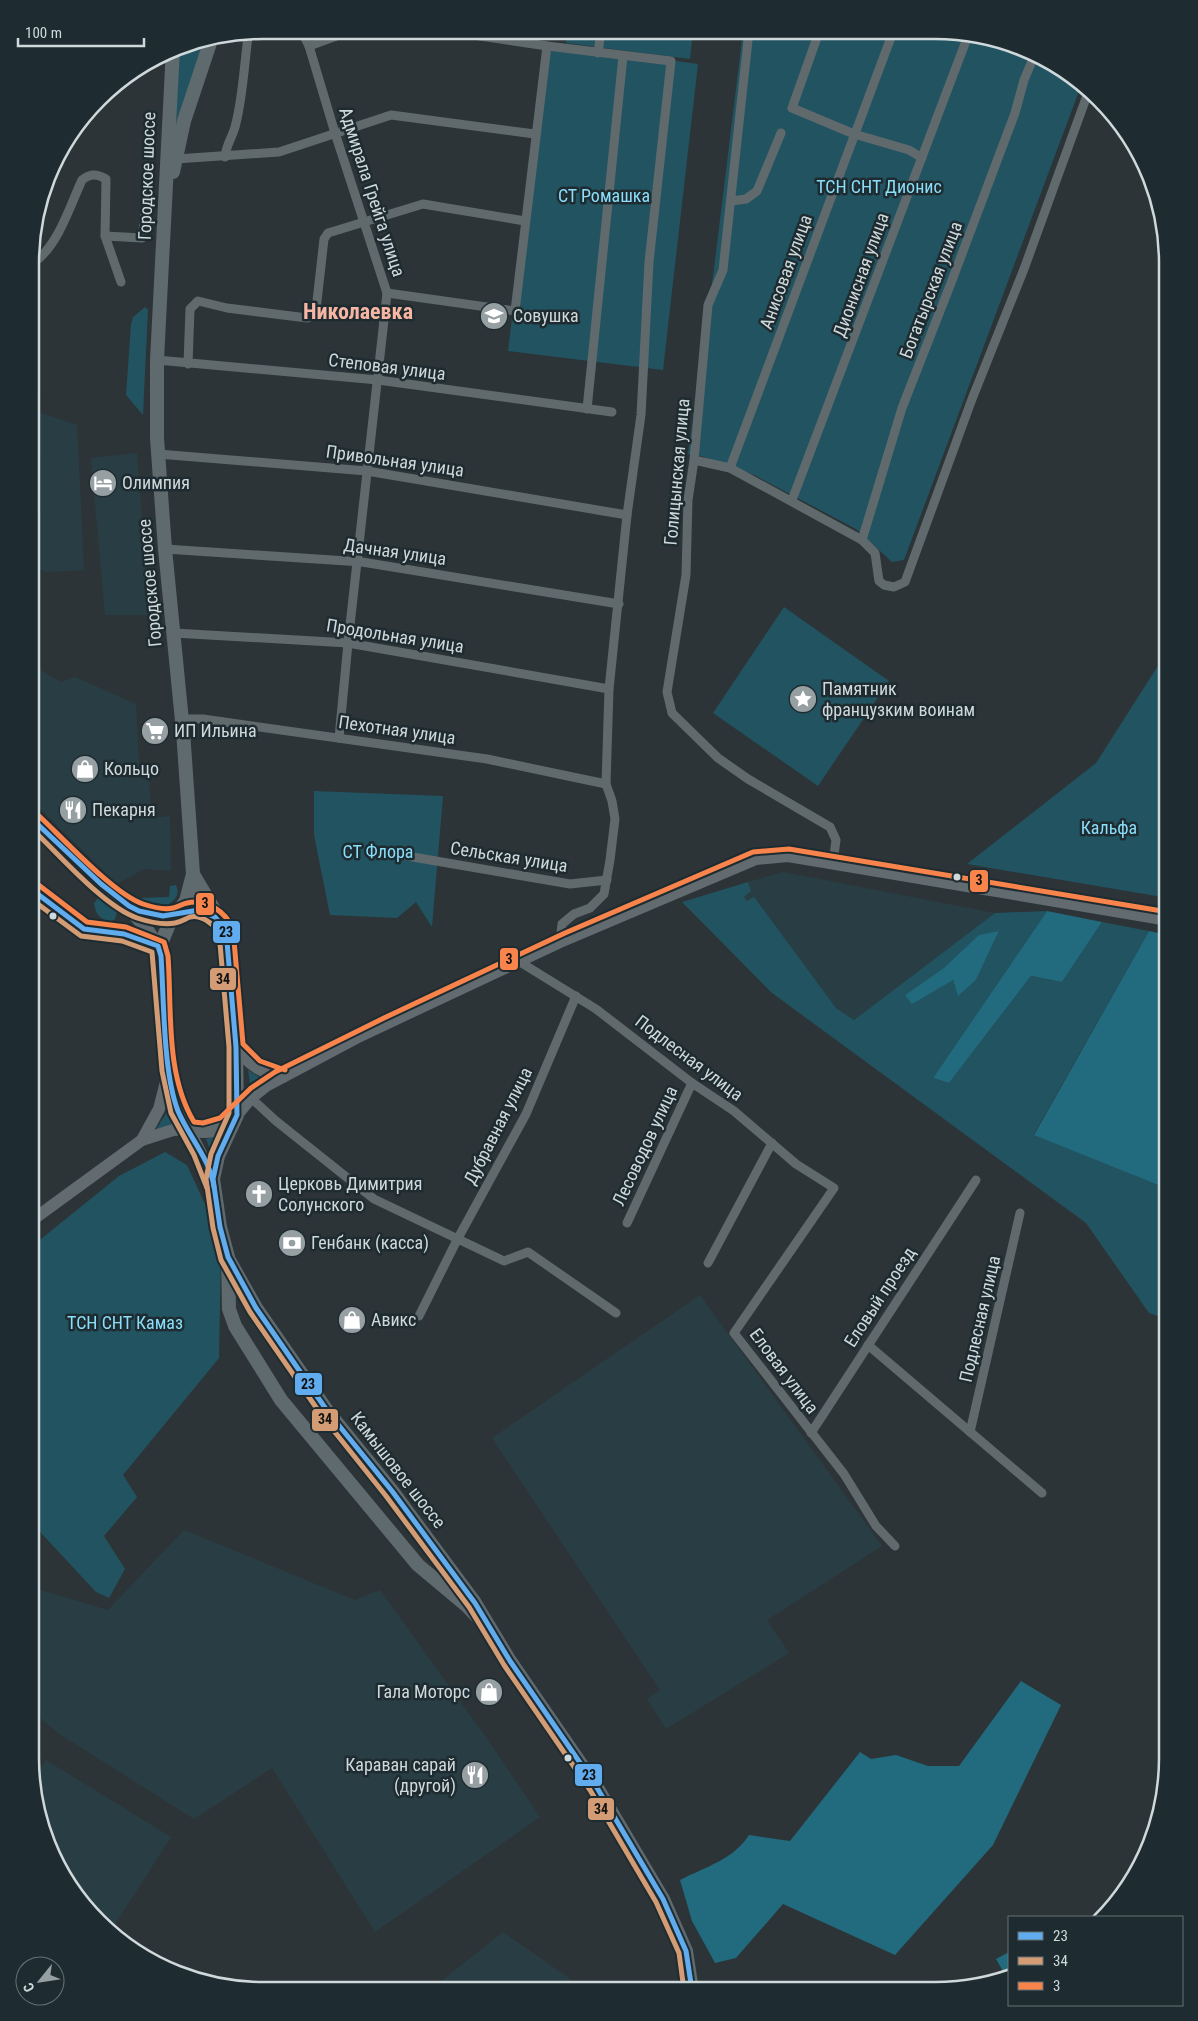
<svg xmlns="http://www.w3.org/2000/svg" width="1198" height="2021" font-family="'Roboto Condensed',sans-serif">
<rect width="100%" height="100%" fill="#2c3437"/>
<g fill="#293e44">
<polygon points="32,410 77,425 84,570 46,572 32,567"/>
<polygon points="137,453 149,615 105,615 91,458"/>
<polygon points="31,665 61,682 75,677 136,704 140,779 149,780 152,818 170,816 171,871 144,869 117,884 31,800"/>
<polygon points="783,872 995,913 854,1020 836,1008 754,898 747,902 744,897 751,891 748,882"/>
<polygon points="700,1295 882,1546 767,1620 789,1653 666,1729 647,1699 660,1690 492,1438"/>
<polygon points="184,1530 355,1600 380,1590 490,1743 540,1817 375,1932 272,1768 194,1819 61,1735 30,1710 30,1587 108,1610"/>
<polygon points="46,1760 171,1837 110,1932 78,1900 48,1847 34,1778"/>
<polygon points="503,1932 586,1990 430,1990"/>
</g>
<g fill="#225361" fill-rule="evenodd">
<polygon points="568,31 693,31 690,59 566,43"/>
<polygon points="743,31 966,32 1025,48 1082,83 904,560 892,562 856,529 754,475 701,456 688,454 714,269"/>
<polygon points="205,41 176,127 179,47"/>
<polygon points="545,43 698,64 663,370 508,351"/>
<polygon points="145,307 148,310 143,415 126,395 131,324 133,317"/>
<polygon points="784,607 889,681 818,786 713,713"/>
<polygon points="1168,650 1168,898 967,864 1096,763"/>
<polygon points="314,791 443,796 432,927 416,902 397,918 330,915 314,835"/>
<path d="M748,882L751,891L744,897L747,901L754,897L836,1008L854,1020L995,913L1047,911L933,1078L949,1083L1031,976L1062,982L1102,922L1149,931L1034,1134L1168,1189V1316L1161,1317L1149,1313L1086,1223L772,993L682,902ZM999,931L976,980L958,995L953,980L905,995Z"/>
<path d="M176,885C181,896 173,902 164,907L145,905L139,898L169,897L170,886Z"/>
<path d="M102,893L117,912L115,919L111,922C100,920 95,913 94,903Z"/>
<polygon points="248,1070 264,1080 251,1091"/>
<polygon points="170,1107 176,1124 155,1131"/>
<polygon points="220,1135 212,1155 206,1139"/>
<polygon points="165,1152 187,1165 209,1213 221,1254 219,1358 123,1475 137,1497 104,1536 125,1569 109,1598 96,1592 30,1521 31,1247 119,1176"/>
</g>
<g fill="#226a7e">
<polygon points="1047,911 1102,922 1062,982 1031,976 949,1083 933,1078"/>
<polygon points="999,931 976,980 958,996 953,980 912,1004 905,995 944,968 979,935"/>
<polygon points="1149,931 1168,935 1168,1189 1034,1135"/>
<path d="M1021,1681L1061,1705L993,1845L895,1955L783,1904L736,1958L715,1963L692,1921L680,1880C705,1867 733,1860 749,1835L790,1841L860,1752L871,1759L896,1755L928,1766H959Z"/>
<polygon points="1009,1952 1009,1976 1004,1973 996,1959"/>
</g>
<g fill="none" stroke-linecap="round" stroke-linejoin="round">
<g stroke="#606a6d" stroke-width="9">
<polyline points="301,30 309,46 335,133 387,293 348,643 339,738"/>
<polyline points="447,31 547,46 671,61 649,262 641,415 627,515 609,689 606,784 612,801 615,819 610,860 604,894 590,908 574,914 562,924 560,942"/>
<polyline points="749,31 723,270 708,305 694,460 688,500 686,575 667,692 672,713 718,758 748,779 830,827 836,840 833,863"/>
<polyline points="819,32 792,108 854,134 909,150 922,158"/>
<polyline points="309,46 353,30"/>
<polyline points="598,53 601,31"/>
<path d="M225,157C226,144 234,135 236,123C243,95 244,66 248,37L250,32"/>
<polyline points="176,159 279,152 391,115 535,134"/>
<polyline points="731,201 746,199 757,191 781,133"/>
<polyline points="105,236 142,238 149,183"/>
<path d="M32,260L36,261C59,243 70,206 82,180C91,173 97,174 106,179L105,236L121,282"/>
<polyline points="387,293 515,311 547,46"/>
<polyline points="157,360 378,380 612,412"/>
<polyline points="188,364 190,309 198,301 227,308 307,318 313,316 316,310 324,239 328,233 423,204 525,221"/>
<polyline points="587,409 623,56"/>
<polyline points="158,454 367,471 627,515"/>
<polyline points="694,460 730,468 862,540 875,553 879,581 884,585 894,587 905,582 972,399 1024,269 1089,90"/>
<polyline points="730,468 893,32"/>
<polyline points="792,500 969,33"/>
<polyline points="862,540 902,408 951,283 1015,113 1024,80 1035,54"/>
<polyline points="165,549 362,562 619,604"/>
<polyline points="174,633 348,643 609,689"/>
<polyline points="182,719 203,719 487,759 606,784"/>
<polyline points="407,856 570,884 607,880"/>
<polyline points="520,962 596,1009 692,1083 734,1111 796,1164 834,1188 734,1333 844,1474 876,1526 895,1546"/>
<polyline points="251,1098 276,1121 374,1199 504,1261 528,1252 616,1313"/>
<polyline points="627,1223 692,1083"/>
<polyline points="708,1263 772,1143"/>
<polyline points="419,1316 457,1240 526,1114 576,996"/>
<polyline points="868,1345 1042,1493"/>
<polyline points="970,1432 1020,1213"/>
<polyline points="811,1433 976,1180"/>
</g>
<g stroke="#616b70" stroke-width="12">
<path d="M236,1047C249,1065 261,1073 283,1077"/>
<polyline points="237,1115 251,1098 266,1086 360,1036 560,942 756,859 788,856 1168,920"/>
<polyline points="142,1140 159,1109 169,1070"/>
<polyline points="31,1221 142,1140 173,1130 189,1129"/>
</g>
<g stroke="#5f6a6e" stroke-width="14">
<polyline points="173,172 184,121 211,40"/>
<path d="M31,818C67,851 147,912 161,956L169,1070L178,1111L213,1179L220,1227L228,1257L229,1309L235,1326L281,1400L418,1565L467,1606L490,1630"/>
<polyline points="193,874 226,930 236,1047 237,1115 218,1156 213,1179"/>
<path d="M129,907C142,912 162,918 176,916C180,915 183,912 187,911C199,906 210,913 219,921"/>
<polyline points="161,956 162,941 169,924 186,901 193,874 183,731 165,549 157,438 157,360 173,48"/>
<path d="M189,1129C205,1133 221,1131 233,1119"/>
<polyline points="229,1260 256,1308 328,1412 392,1491 475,1603 510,1661 596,1786 663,1899 686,1951 692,1990"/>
</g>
<defs>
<g id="bus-1">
<polyline points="31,818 101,884 129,906 139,911 163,916 199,910 215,917 226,930 236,1047 237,1115 218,1156 213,1179 220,1227 228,1257 256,1308 328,1412 392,1491 475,1603 510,1661 596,1786 663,1899 686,1951 692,1990"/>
<path d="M31,889L84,929L124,934L158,946L161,956C164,999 163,1073 178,1111C189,1137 210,1159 214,1187"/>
</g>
<g id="bus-2">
<path d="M31,828C59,854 103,906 137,918C149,922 163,925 175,923C181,922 185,919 190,917C201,914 213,924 219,932L229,1047V1113L211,1154L206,1179L213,1228L221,1260L250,1312L322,1416L386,1496L469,1607L504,1665L590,1790L656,1902L679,1953L684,1990"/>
<polyline points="31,899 81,936 122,941 152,952 162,1071 171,1113 194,1155 207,1188"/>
</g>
<g id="bus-3">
<path d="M36,813C61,836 113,894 143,904C152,907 164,910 173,908C178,907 182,904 187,903C206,898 226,912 233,929L243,1044L260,1061L285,1070"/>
<path d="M36,883L87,922L126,927L164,942L168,956C172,1009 165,1074 194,1122L203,1123L220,1118L251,1088L275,1072L384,1018L565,933L753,852L789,849L1168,912"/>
</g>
</defs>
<use href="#bus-1" stroke="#1e2c31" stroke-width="9"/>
<use href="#bus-2" stroke="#1e2c31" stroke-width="9"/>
<use href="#bus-3" stroke="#1e2c31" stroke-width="9"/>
<use href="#bus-1" stroke="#60acee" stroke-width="5"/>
<use href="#bus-2" stroke="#d39c74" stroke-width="5"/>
<use href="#bus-3" stroke="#f8844c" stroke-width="5"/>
</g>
<defs>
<symbol id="school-disc" viewBox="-11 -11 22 22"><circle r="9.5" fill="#969fa2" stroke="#1e2c31"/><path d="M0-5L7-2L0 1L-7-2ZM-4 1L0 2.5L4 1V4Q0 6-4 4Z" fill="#fff"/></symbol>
<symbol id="hotel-disc" viewBox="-11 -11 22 22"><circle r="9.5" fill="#969fa2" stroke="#1e2c31"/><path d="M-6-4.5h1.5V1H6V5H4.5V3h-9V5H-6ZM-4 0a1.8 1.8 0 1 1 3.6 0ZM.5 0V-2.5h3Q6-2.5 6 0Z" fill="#fff"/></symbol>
<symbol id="sight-disc" viewBox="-11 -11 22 22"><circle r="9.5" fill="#969fa2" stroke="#1e2c31"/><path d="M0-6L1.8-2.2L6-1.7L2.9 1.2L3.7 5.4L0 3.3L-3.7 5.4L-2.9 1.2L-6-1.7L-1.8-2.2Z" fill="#fff"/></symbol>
<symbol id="supermarket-disc" viewBox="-11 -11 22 22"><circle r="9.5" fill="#969fa2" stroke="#1e2c31"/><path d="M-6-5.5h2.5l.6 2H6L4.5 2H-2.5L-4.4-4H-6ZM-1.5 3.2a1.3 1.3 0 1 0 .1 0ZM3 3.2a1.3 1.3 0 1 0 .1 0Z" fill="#fff"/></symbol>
<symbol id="shop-disc" viewBox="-11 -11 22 22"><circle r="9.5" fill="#969fa2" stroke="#1e2c31"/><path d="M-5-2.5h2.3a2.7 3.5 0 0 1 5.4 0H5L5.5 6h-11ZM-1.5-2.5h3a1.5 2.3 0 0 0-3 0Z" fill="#fff"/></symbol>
<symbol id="restaurant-disc" viewBox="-11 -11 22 22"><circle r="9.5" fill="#969fa2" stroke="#1e2c31"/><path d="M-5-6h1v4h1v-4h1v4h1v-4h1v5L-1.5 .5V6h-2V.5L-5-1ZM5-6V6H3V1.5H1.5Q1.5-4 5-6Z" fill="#fff"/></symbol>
<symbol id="church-disc" viewBox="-11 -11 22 22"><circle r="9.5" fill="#969fa2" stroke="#1e2c31"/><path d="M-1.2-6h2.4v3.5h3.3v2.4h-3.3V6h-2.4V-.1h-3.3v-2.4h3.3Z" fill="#fff"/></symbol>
<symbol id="bank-disc" viewBox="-11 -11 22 22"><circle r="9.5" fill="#969fa2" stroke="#1e2c31"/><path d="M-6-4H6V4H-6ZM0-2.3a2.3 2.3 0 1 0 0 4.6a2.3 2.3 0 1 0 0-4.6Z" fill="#fff"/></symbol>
</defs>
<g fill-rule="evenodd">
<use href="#school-disc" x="478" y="300" width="32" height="32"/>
<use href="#hotel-disc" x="87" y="467" width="32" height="32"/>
<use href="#sight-disc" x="787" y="683" width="32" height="32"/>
<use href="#supermarket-disc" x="139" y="715" width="32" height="32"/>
<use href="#shop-disc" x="69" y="753" width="32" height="32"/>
<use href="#restaurant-disc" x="57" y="794" width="32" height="32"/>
<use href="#church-disc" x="243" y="1178" width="32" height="32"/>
<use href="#bank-disc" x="276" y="1227" width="32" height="32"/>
<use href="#shop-disc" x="336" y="1304" width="32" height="32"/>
<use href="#shop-disc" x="473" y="1676" width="32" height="32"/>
<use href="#restaurant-disc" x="459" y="1759" width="32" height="32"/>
</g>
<g fill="#cfd8db" stroke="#1e2c31" stroke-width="2">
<circle cx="957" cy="877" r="4.5"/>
<circle cx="53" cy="916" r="4.5"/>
<circle cx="568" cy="1758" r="4.5"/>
</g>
<g text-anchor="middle" stroke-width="5" stroke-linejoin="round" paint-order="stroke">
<g font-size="18" fill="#cfd8db" stroke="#1e2c31">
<text transform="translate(147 176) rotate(-88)" y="6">Городское шоссе</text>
<text transform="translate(372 192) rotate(72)" y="6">Адмирала Грейга улица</text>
<text transform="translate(786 272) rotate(-70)" y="6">Анисовая улица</text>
<text transform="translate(861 275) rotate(-70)" y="6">Дионисная улица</text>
<text transform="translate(931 290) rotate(-69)" y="6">Богатырская улица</text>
<text transform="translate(387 367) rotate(7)" y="6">Степовая улица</text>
<text transform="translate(395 461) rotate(8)" y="6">Привольная улица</text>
<text transform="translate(677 472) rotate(-85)" y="6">Голицынская улица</text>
<text transform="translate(395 552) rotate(8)" y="6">Дачная улица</text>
<text transform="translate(150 583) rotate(-95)" y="6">Городское шоссе</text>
<text transform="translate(395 636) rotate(9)" y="6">Продольная улица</text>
<text transform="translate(397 730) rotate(8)" y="6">Пехотная улица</text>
<text transform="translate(509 857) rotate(9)" y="6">Сельская улица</text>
<text transform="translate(689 1058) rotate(37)" y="6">Подлесная улица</text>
<text transform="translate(498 1126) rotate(-63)" y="6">Дубравная улица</text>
<text transform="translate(645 1146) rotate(-65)" y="6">Лесоводов улица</text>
<text transform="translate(880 1297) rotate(-57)" y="6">Еловый проезд</text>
<text transform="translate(980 1319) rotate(-77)" y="6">Подлесная улица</text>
<text transform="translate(784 1371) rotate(53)" y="6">Еловая улица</text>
<text transform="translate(398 1470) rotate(52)" y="6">Камышовое шоссе</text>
</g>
<g font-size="18" fill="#89def9" stroke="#1e2c31">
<text x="879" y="193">ТСН СНТ Дионис</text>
<text x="604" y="202">СТ Ромашка</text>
<text x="1109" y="834">Кальфа</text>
<text x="378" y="858">СТ Флора</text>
<text x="125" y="1329">ТСН СНТ Камаз</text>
</g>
<g font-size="18" fill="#cfd8db" stroke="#1e2c31" text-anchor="start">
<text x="513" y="322">Совушка</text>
<text x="122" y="489">Олимпия</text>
<text x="822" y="695">Памятник<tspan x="822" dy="21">французким воинам</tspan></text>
<text x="174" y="737">ИП Ильина</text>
<text x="104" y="775">Кольцо</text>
<text x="92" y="816">Пекарня</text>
<text x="278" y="1190">Церковь Димитрия<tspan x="278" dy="21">Солунского</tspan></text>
<text x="311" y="1249">Генбанк (касса)</text>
<text x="371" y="1326">Авикс</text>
<text x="470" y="1698" text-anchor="end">Гала Моторс</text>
<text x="456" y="1771" text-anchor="end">Караван сарай<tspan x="456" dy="21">(другой)</tspan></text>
</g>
<g font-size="22" font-weight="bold" fill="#f7b6a3" stroke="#1e2c31">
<text x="358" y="319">Николаевка</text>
</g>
</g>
<path d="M0 0H1198V2021H0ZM263 39H935A224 224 0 0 1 1159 263V1758A224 224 0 0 1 935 1982H263A224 224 0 0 1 39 1758V263A224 224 0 0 1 263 39Z" fill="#1e2c31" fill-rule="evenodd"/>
<path fill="none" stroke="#cfd8db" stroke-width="2.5" d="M263 39H935A224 224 0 0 1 1159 263V1758A224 224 0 0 1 935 1982H263A224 224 0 0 1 39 1758V263A224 224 0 0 1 263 39Z"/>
<g stroke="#1e2c31" stroke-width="2">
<rect x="969" y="869" width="20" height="24" rx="5" fill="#f8844c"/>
<rect x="195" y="892" width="20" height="24" rx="5" fill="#f8844c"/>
<rect x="212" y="920" width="29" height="24" rx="5" fill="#60acee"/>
<rect x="499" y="947" width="20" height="24" rx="5" fill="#f8844c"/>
<rect x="209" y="967" width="28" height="24" rx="5" fill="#d39c74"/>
<rect x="294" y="1372" width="29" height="24" rx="5" fill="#60acee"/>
<rect x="311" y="1408" width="28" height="24" rx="5" fill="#d39c74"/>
<rect x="574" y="1763" width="29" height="24" rx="5" fill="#60acee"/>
<rect x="587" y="1797" width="28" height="24" rx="5" fill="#d39c74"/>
</g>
<g font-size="14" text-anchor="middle" font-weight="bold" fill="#111">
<text x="979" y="885">3</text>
<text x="205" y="908">3</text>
<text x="226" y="937">23</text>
<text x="509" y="964">3</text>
<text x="223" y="984">34</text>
<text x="308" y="1389">23</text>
<text x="325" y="1424">34</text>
<text x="589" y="1780">23</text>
<text x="601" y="1814">34</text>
</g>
<rect x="1008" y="1916" width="175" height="90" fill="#1e2c31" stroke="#657175"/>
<rect x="1018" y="1932" width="25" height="8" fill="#60acee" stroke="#657175"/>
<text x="1053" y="1941" font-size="15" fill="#cfd8db">23</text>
<rect x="1018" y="1957" width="25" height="8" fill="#d39c74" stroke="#657175"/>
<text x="1053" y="1966" font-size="15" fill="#cfd8db">34</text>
<rect x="1018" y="1982" width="25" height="8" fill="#f8844c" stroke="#657175"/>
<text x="1053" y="1991" font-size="15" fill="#cfd8db">3</text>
<g transform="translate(40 1981) rotate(240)"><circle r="24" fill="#1e2c31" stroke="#657175"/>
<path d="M0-4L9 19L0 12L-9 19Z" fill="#969fa2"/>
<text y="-8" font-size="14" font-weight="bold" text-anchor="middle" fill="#cfd8db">С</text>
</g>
<path d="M18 38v8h126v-8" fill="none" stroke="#cfd8db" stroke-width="2.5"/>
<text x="25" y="38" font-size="15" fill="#cfd8db" stroke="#1e2c31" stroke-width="4" paint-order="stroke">100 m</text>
</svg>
